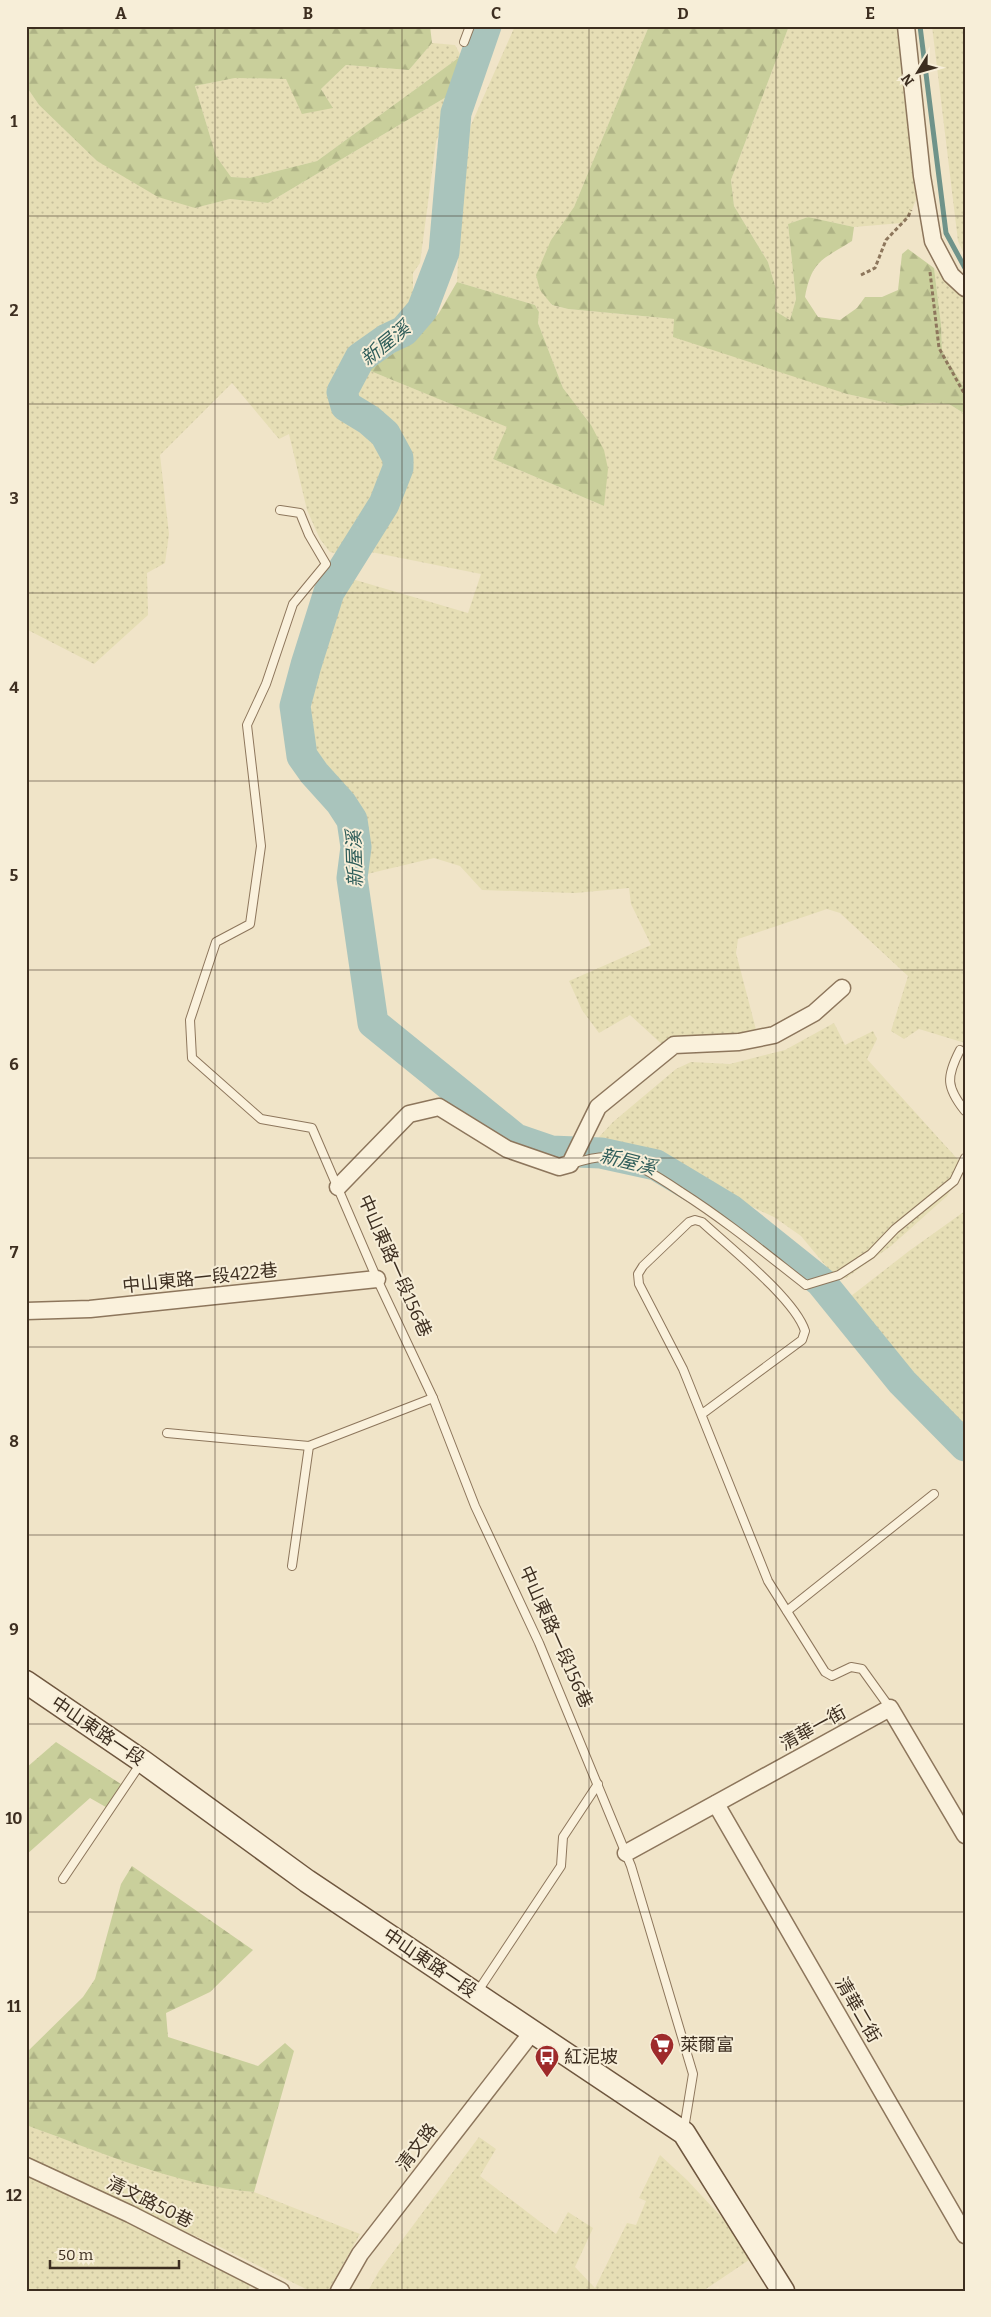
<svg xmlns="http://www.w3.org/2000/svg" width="991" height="2317" font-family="Bitter,'Noto Sans TC',serif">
<defs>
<pattern id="farmland-dots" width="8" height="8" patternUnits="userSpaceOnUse" patternTransform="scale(1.25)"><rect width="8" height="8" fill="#e6deb5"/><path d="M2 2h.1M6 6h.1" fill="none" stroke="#c6bf9b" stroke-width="1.8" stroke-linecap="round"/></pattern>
<pattern id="forest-firs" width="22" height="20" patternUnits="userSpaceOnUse" patternTransform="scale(1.25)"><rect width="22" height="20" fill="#c9cf9b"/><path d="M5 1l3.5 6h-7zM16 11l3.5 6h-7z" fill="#aeb285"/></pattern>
</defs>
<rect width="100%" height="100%" fill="#f0e4c8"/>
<g fill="url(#farmland-dots)">
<polygon points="515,26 649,26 574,207 551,240 551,305 568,309 674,319 847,394 901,406 927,403 949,404 965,414 965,1043 919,1029 904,1039 891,1031 908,976 840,913 827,909 738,939 736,953 759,1041 665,1047 630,1015 599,1033 582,1010 569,981 651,945 631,904 629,888 575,893 482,890 460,866 434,858 367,874 360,869 364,833 360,821 347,796 315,763 307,741 314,686 308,675 352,579 468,613 481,574 371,552 358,559 356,557 393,497 400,483 404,459 396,440 388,428 351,396 353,386 359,376 368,370 508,427 493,459 604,506 591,425 563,388 538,323 539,312 535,305 457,282 463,165 471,125"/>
<polygon points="789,26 909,26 924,179 910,215 902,223 854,227 808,217 788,224 796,299 790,320 775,311 776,289 768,262 734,206 731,180"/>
<polygon points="932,26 965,26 965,256 958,241"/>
<polygon points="432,43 455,45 461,56 317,161 249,178 230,177 216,156 195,86 235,78 286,79 333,108 321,89 346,65 409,70"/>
<polygon points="26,86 39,105 97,161 195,208 230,199 268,203 453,93 436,142 420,263 413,273 413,306 410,317 354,357 336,400 340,411 373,431 382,440 388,458 387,482 375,506 341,554 330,552 320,539 307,510 289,434 279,439 232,383 160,455 169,534 165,563 147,573 148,615 94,664 26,629"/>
<polygon points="934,268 965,299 965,389 942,351 941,324"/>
<polygon points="834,1023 845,1045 873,1031 877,1039 867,1059 961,1163 964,1169 947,1196 891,1246 846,1278 835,1277 801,1236 774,1217 735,1199 675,1164 635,1146 597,1147 599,1137 613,1122 676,1069 691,1062 730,1064 785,1050"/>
<polygon points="965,1211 965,1429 897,1367 846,1300 909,1251"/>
<polygon points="26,2125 146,2169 234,2190 254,2192 360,2234 329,2289 326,2291 308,2290 218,2246 26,2162"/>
<polygon points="479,2137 496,2149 480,2176 556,2234 568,2212 593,2228 575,2267 595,2288 627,2223 636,2225 646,2201 639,2198 660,2155 687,2180 729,2225 749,2260 703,2291 368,2291 379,2271"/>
<polygon points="26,2176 252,2280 248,2291 26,2291"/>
</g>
<g fill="url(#forest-firs)">
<polygon points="26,26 430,26 432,43 409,70 346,65 321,89 333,108 302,114 286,79 235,78 195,86 216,156 231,177 249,178 317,161 461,56 453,93 268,203 230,199 195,208 158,197 97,161 39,105 26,86"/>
<path d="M649,26H789L731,180L734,206L768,262L776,289L775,311L790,320L796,299L788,224L808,217L854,227L852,241C822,260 812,260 805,297L818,317L840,320L857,308L865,297H882L898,290L902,254L908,249L934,268L941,324L942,351L965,389V414L949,404L927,403L901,406L847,394L673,337L674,319L568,309L552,305L540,290L536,275L551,240L574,207Z"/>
<polygon points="457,282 535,305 539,312 538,323 563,388 591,425 604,450 608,469 604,506 493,459 507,427 368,370 413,340 439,313"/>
<polygon points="56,1742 127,1788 111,1810 90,1798 26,1855 26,1768"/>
<path d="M132,1866L253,1950L210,1992L166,2013L168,2037L258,2066L285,2043L294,2051L254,2192C175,2185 100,2152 26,2125V2053L83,1997L95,1979L121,1884Z"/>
</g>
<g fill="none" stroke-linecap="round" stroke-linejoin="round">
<polyline stroke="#6f938a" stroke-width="5" points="920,26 946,233 965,268"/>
<polyline stroke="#a9c4bc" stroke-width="31" points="486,26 456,113 444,252 422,310 404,331 387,339 360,358 342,392 346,406 369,420 385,434 398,458 398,468 384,504 329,592 306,665 295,706 302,756 314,773 341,803 352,820 356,847 352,878 373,1023 516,1139 551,1151 601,1153 656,1165 731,1210 821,1282 902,1382 965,1446"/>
<defs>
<g id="lane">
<polyline points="464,42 470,26"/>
<polyline points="280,510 300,513 309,535 326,564 293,604 266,684 247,725 261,846 250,924 216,942 190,1020 192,1058 261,1119 312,1128 377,1279 433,1398 475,1506 539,1643 631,1866 693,2074 684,2129"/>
<path d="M960,1050C946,1077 946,1087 965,1111"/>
<path d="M572,1164C584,1160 597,1156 609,1157C635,1161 660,1178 681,1192C725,1220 765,1253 806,1285L839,1275L871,1254L895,1229L954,1181L965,1158"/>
<path d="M702,1414L802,1340L805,1331C795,1299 729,1247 702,1222L695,1220L689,1222L643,1266L638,1274L639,1284L683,1369L768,1581L825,1672L832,1676L851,1667L862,1669L890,1708"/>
<polyline points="167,1433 309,1446 433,1398"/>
<polyline points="292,1566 309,1446"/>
<polyline points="787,1611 934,1494"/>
<polyline points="63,1879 141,1763"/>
<polyline points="478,1991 561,1866 563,1837 598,1784"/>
</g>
<g id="street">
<polyline points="906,26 922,176 933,241 951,275 965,288"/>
<polyline points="338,1187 409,1114 439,1107 507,1149 559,1167 570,1164 598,1107 674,1045 739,1042 774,1035 814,1013 842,988"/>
<polyline points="26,1311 90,1309 377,1279"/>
<polyline points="716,1804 965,2235"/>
<polyline points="626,1853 890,1708 965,1835"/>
<polyline points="26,2166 130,2214 281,2291"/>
<polyline points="339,2291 360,2254 533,2031"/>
</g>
<polyline id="secondary" points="26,1682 142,1761 307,1881 684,2133 783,2291"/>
</defs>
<use href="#lane" stroke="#8d765c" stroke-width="10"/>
<use href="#street" stroke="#8d765c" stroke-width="19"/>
<use href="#secondary" stroke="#6f573f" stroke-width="25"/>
<g stroke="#8d765c" stroke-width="3" stroke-dasharray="4 2.5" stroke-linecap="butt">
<polyline points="930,272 939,348 965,395"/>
<polyline points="861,275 875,268 886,240 908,217 911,210"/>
</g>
<use href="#lane" stroke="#faf1dc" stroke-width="8"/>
<use href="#street" stroke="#faf1dc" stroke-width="16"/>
<use href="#secondary" stroke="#faf1dc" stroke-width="22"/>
</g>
<path fill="none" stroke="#3d2e20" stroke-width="1" stroke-opacity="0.55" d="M215,26V2291M402,26V2291M589,26V2291M776,26V2291M26,216H965M26,404H965M26,593H965M26,781H965M26,970H965M26,1158H965M26,1347H965M26,1535H965M26,1724H965M26,1912H965M26,2101H965"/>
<defs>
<symbol id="supermarket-pin" viewBox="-11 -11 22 30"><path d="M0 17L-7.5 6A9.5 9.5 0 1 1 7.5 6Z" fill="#9e2a2b" stroke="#f7eed8"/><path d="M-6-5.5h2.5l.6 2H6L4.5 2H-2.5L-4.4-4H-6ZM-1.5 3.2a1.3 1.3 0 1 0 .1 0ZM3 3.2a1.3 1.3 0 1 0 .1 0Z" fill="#fff"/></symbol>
<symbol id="bus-pin" viewBox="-11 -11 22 30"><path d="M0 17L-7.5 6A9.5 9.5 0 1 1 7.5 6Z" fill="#9e2a2b" stroke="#f7eed8"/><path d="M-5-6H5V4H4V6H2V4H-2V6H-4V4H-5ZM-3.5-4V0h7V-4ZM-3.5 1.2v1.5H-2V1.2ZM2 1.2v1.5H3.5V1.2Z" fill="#fff"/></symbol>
</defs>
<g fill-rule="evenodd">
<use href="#supermarket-pin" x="648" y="2031" width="28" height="38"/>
<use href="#bus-pin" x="533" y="2043" width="28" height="38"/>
</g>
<g text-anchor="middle" stroke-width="4" stroke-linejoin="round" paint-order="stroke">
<g font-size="18" fill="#3d2e20" stroke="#f7eed8">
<text transform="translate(395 1266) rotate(66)" y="6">中山東路一段156巷</text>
<text transform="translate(200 1278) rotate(-6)" y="6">中山東路一段422巷</text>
<text transform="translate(556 1637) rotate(66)" y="6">中山東路一段156巷</text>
<text transform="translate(813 1728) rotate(-29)" y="6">清華一街</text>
<text transform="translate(98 1731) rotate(34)" y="6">中山東路一段</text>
<text transform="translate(430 1963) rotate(34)" y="6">中山東路一段</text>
<text transform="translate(858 2010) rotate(60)" y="6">清華二街</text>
<text transform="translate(417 2147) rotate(-53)" y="6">清文路</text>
<text transform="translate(150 2202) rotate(26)" y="6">清文路50巷</text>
</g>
<g font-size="18" fill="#3d2e20" stroke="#f7eed8" text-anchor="start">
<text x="680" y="2051">萊爾富</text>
<text x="564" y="2063">紅泥坡</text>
</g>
<g font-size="19" font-style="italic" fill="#2f5d5a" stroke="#f7eed8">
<text transform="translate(385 343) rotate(-39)" y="7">新屋溪</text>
<text transform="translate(354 859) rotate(-92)" y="7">新屋溪</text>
<text transform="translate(628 1161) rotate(14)" y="7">新屋溪</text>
</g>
</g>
<rect width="991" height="2317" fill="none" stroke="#f7eed8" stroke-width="55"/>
<g transform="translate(918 72) rotate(233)" stroke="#f7eed8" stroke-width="4" paint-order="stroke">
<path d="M0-4L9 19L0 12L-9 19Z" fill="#3d2e20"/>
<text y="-8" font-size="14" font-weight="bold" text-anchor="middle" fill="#3d2e20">N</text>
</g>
<path d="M50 2260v8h129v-8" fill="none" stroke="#3d2e20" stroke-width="2.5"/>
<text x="58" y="2260" font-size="15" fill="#3d2e20" stroke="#f7eed8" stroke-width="4" paint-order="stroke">50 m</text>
<rect x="28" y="28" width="936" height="2262" fill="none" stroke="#3d2e20" stroke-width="2"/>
<g font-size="16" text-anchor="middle" font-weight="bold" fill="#3d2e20">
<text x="121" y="19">A</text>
<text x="308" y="19">B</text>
<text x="496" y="19">C</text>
<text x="683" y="19">D</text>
<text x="870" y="19">E</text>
<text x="14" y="127">1</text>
<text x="14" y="316">2</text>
<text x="14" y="504">3</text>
<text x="14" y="693">4</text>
<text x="14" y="881">5</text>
<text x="14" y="1070">6</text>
<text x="14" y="1258">7</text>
<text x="14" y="1447">8</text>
<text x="14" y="1635">9</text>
<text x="14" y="1824">10</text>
<text x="14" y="2012">11</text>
<text x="14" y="2201">12</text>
</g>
</svg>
